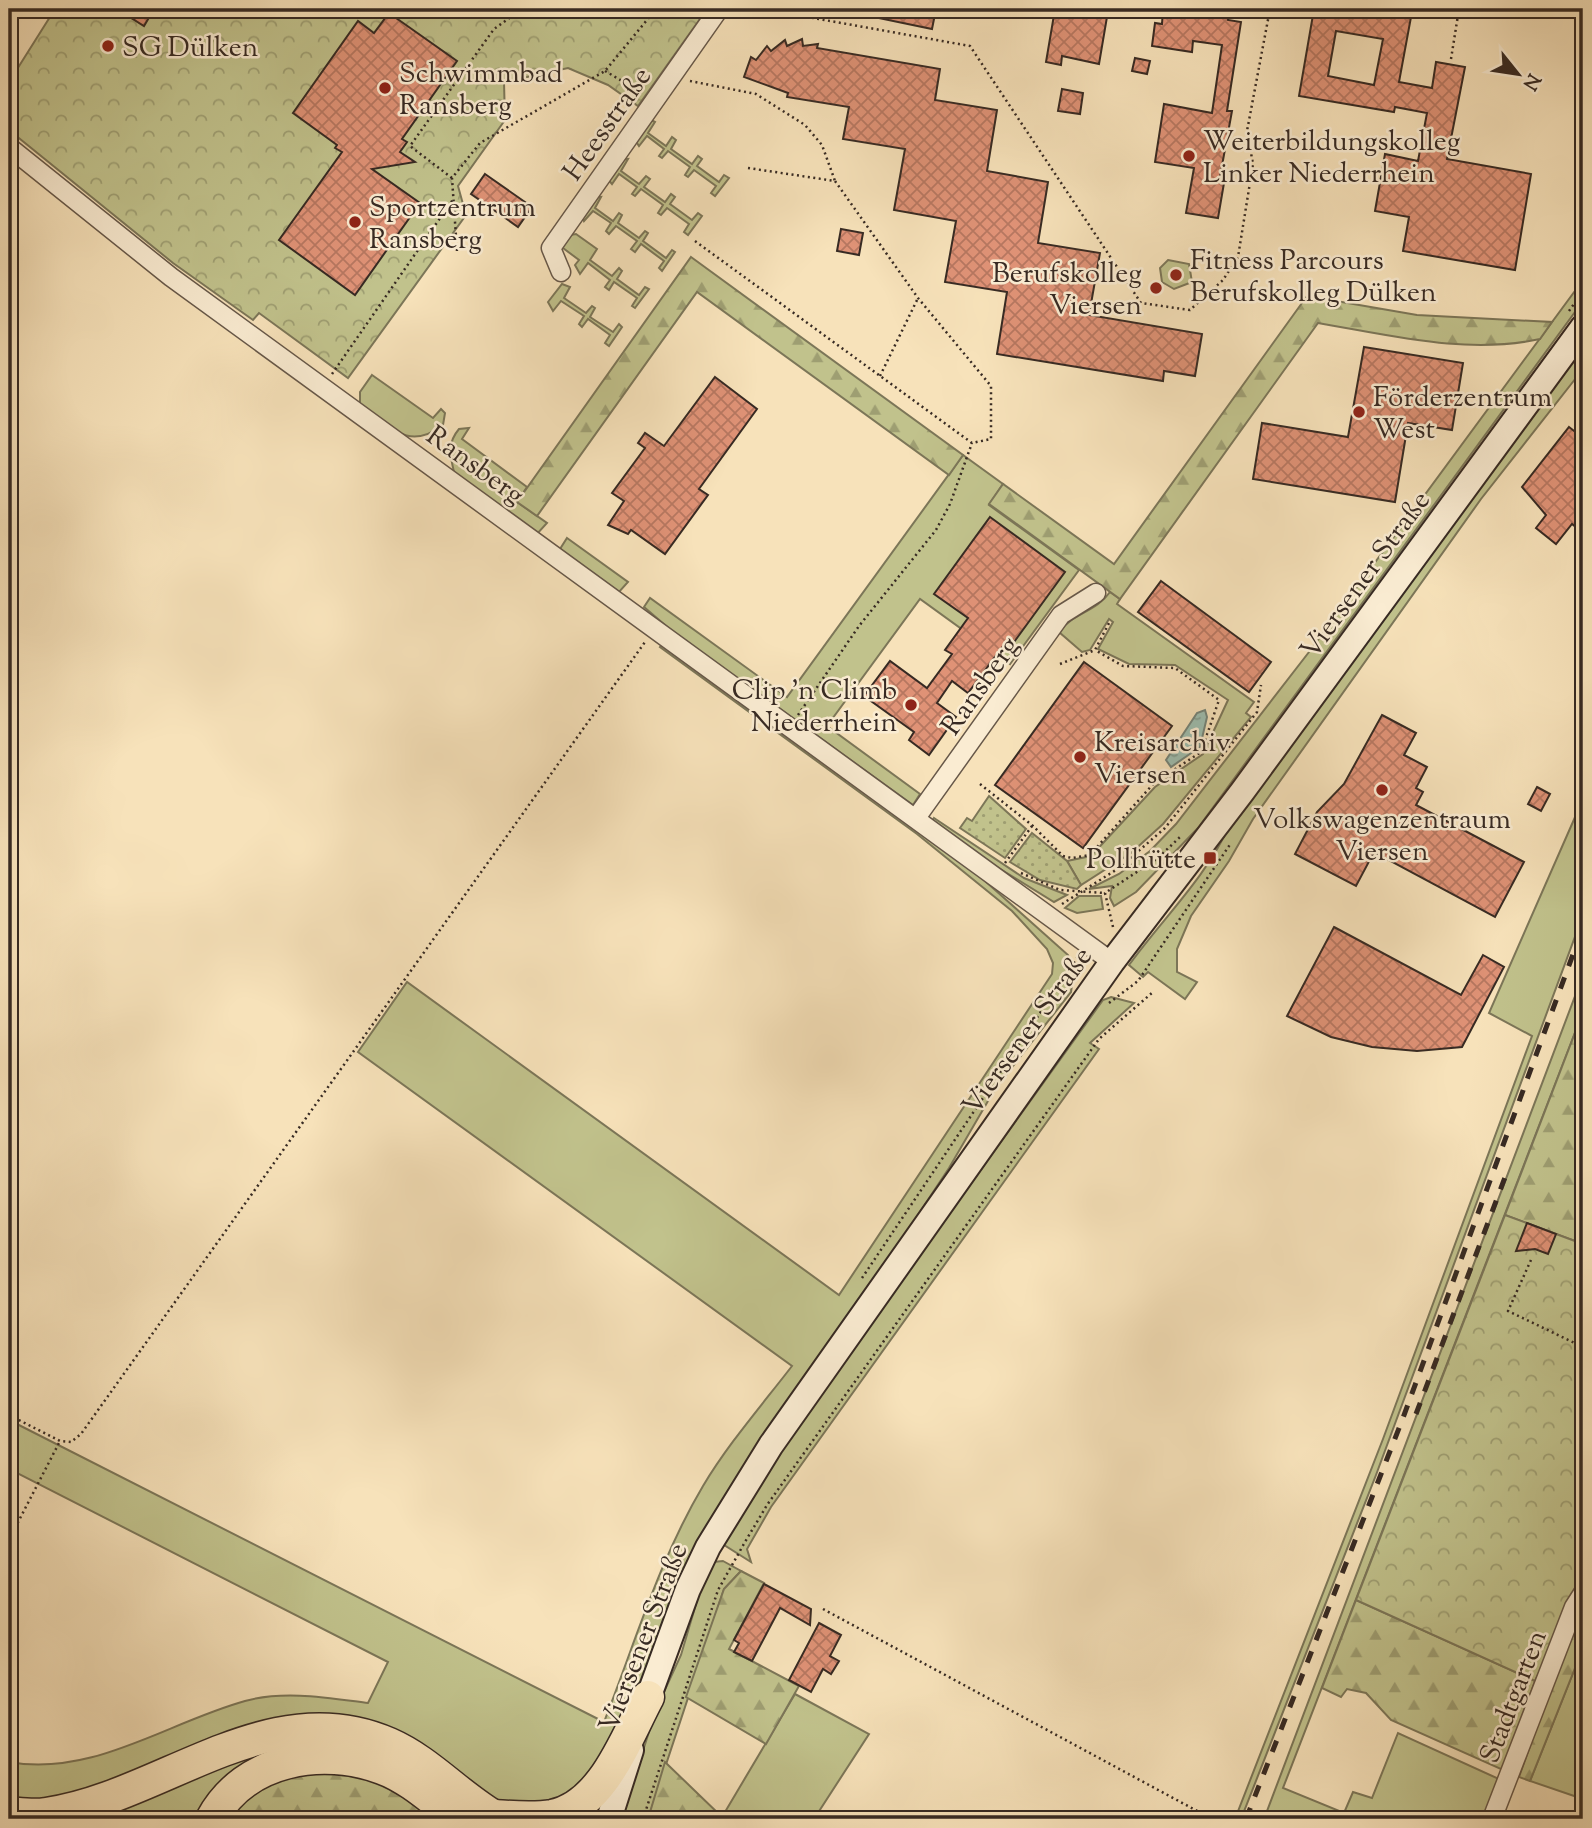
<svg xmlns="http://www.w3.org/2000/svg" width="1592" height="1828" font-family="'Sorts Mill Goudy',serif">
<defs>
<pattern id="forest-firs" width="22" height="20" patternUnits="userSpaceOnUse" patternTransform="scale(1.75)"><rect width="22" height="20" fill="#c1c28c"/><path d="M5 1l3.5 6h-7zM16 11l3.5 6h-7z" fill="#9e9e72"/></pattern>
<pattern id="park-crowns" width="20" height="18" patternUnits="userSpaceOnUse" patternTransform="scale(1.75)"><rect width="20" height="18" fill="#c1c28c"/><path d="M2 6a3 3 0 1 1 6 0M12 15a3 3 0 1 1 6 0" fill="none" stroke="#9e9e72"/></pattern>
<pattern id="garden-dots" width="8" height="8" patternUnits="userSpaceOnUse" patternTransform="scale(1.75)"><rect width="8" height="8" fill="#c1c28c"/><path d="M2 2h.1M6 6h.1" fill="none" stroke="#9e9e72" stroke-width="1.8" stroke-linecap="round"/></pattern>
<pattern id="water-ripples" width="26" height="14" patternUnits="userSpaceOnUse" patternTransform="scale(1.75)"><rect width="26" height="14" fill="#9dbeb0"/><path d="M2 4q2-2 4 0t4 0M15 11q2-2 4 0t4 0" fill="none" stroke="#819b8f"/></pattern>
<pattern id="building-cross-hatch" width="8" height="8" patternUnits="userSpaceOnUse" patternTransform="scale(1.75)"><rect width="8" height="8" fill="#df9276"/><path d="M0 0l8 8M0 8l8-8" fill="none" stroke="#b67760"/></pattern>
</defs>
<rect width="100%" height="100%" fill="#f7e2ba"/>
<filter id="stains"><feTurbulence type="fractalNoise" baseFrequency=".00286" numOctaves="4"/><feColorMatrix values="0 0 0 0 .2 0 0 0 0 .09 0 0 0 0 .02 0 0 0 .5 -.17"/></filter>
<radialGradient id="worn" r=".72"><stop offset=".6" stop-color="#630" stop-opacity="0"/><stop offset="1" stop-color="#630" stop-opacity=".3"/></radialGradient>
<g fill="#c1c28c" stroke="#7c7658" stroke-width="2">
<polygon points="651,120 655,122 648,133 666,146 672,137 676,140 671,149 692,164 698,156 702,159 697,166 719,182 724,175 729,178 715,196 711,193 716,186 694,170 688,177 685,175 690,167 668,151 662,158 659,156 664,149 647,136 639,146 635,140"/>
<polygon points="628,159 621,171 639,184 646,176 650,179 644,187 665,202 671,194 675,197 670,204 692,220 698,213 702,216 688,235 684,232 689,224 667,208 661,215 658,213 663,205 641,189 635,196 632,194 637,187 619,174 612,184 606,177 619,160"/>
<polygon points="601,197 595,208 613,221 619,213 622,215 618,223 639,238 645,231 648,233 643,241 666,258 672,250 675,252 662,271 659,268 664,261 641,244 635,252 631,249 637,241 616,226 609,234 606,231 611,223 593,211 584,221 581,213 591,198"/>
<polygon points="576,234 597,249 590,260 612,276 619,268 622,271 617,279 639,295 645,287 649,289 635,308 632,306 637,298 614,282 609,290 605,287 610,280 588,263 580,274 575,265 579,260 559,245 565,236"/>
<polygon points="1168,260 1189,264 1192,282 1174,289 1162,282 1160,268"/>
<polygon points="1583,280 1583,301 1198,828 1136,892 1114,906 1110,898 1112,886 1089,889 1119,874 1150,851 1176,824 1309,652"/>
<polygon points="562,284 570,287 564,298 586,313 592,306 595,308 590,317 613,332 619,324 622,327 609,346 605,343 610,335 588,319 582,327 579,324 584,316 561,301 553,311 548,302"/>
<path d="M1583,345V369L1481,499L1253,819L1229,861L1191,916L1177,949V972L1197,982L1185,999L1148,972L1143,977L1129,965C1163,918 1206,878 1230,824Z"/>
<path d="M372,375L433,418L441,409L445,413L443,425C408,452 390,426 360,405V392Z"/>
<path d="M469,428L462,439L527,487L517,502L547,523L537,534L454,472C450,455 447,443 459,429Z"/>
<polygon points="963,455 1003,484 989,505 1079,570 1010,664 920,599 827,726 920,794 913,805 672,631 644,607 650,598 787,697"/>
<polygon points="567,538 628,582 619,592 560,549"/>
<path d="M1110,592L1120,599L1117,604L1254,702L1246,713L1251,717L1163,824L1131,853L1081,885L1067,861L1091,856L1155,787L1203,754L1228,700L1175,665L1129,664L1098,649L1113,622L1109,619L1090,650L1082,652L1059,632C1073,613 1096,612 1110,592Z"/>
<path d="M663,643L976,873L1068,955L1074,971L1071,992L995,1089L949,1168L853,1313L636,1699L574,1798L503,1808L307,1716L278,1718L252,1725L104,1789L46,1801H9V1762C93,1777 166,1723 245,1701C284,1690 329,1698 368,1703L388,1662L9,1469V1420L604,1722C635,1643 659,1560 703,1486C728,1444 762,1405 792,1366L358,1052L407,982L839,1295L1052,974L1053,963L1047,949L1012,911L917,834L660,647Z"/>
<polygon points="1583,799 1583,915 1376,1475 1241,1819 1235,1819 1383,1439 1532,1036 1489,1013"/>
<polygon points="934,818 1024,878 1067,895 1054,902 997,867 932,821"/>
<polygon points="1079,896 1101,896 1103,909 1077,913 1065,908"/>
<polygon points="1583,975 1583,1012 1283,1788 1344,1813 1353,1792 1372,1798 1398,1733 1499,1779 1483,1819 1264,1819"/>
<polygon points="1111,997 1134,1003 1090,1043 1099,1049 771,1507 747,1549 751,1562 721,1543 727,1522 1103,1000"/>
<polygon points="723,1561 741,1571 724,1589 648,1819 621,1819 657,1707 681,1655 706,1570 713,1562"/>
<polygon points="1583,1648 1583,1799 1530,1781"/>
<polygon points="795,1694 869,1734 814,1819 724,1819 722,1817"/>
<polygon points="311,1733 206,1819 34,1819"/>
</g>
<g fill="url(#forest-firs)" stroke="#7c7658" stroke-width="2">
<polygon points="691,257 963,455 949,475 697,292 537,516 517,502"/>
<path d="M1307,296L1417,315L1552,322L1540,339C1467,355 1390,335 1318,323L1120,599L989,504L1003,484L1114,564Z"/>
<polygon points="1583,1012 1583,1244 1505,1215"/>
<polygon points="741,1571 764,1583 729,1649 799,1686 766,1744 686,1697 724,1589"/>
<polygon points="1356,1600 1535,1681 1503,1770 1391,1720 1366,1693 1347,1689 1341,1697 1322,1688"/>
<polygon points="1583,1613 1583,1648 1530,1781 1519,1777 1560,1662"/>
<polygon points="665,1762 722,1817 724,1819 648,1819"/>
<path d="M345,1771L398,1790L441,1819H228C265,1776 291,1775 345,1771Z"/>
</g>
<g fill="url(#park-crowns)" stroke="#7c7658" stroke-width="2">
<polygon points="55,9 707,9 638,106 608,85 568,68 504,82 505,120 458,186 466,215 348,378 259,313 253,320 173,263 9,130 9,82"/>
<polygon points="1505,1215 1583,1244 1583,1581 1535,1681 1356,1600"/>
</g>
<g fill="url(#garden-dots)" stroke="#7c7658" stroke-width="2">
<polygon points="989,796 1026,829 1005,858 960,828 967,818 972,821"/>
<polygon points="1032,833 1067,861 1081,885 1077,889 1040,880 1010,862"/>
</g>
<polygon fill="url(#water-ripples)" stroke="#748378" stroke-width="2" points="1205,710 1207,717 1200,747 1171,767 1166,760 1197,713"/>
<g fill="url(#building-cross-hatch)" stroke="#372a23" stroke-width="2" fill-rule="evenodd">
<polygon points="117,9 154,9 144,26"/>
<polygon points="864,9 936,9 932,29 864,15"/>
<polygon points="1055,9 1108,11 1099,64 1062,56 1061,65 1046,62"/>
<polygon points="1163,9 1230,9 1228,20 1241,22 1227,111 1232,111 1219,182 1224,183 1218,218 1186,213 1194,168 1155,162 1164,104 1212,113 1222,45 1193,41 1192,52 1152,46 1155,23 1162,24"/>
<path d="M1314,9H1366L1411,17L1399,82L1432,88L1436,62L1465,67L1447,159L1531,174L1515,270L1403,251L1409,217L1375,211L1385,154L1418,161L1427,113L1395,107L1394,112L1299,96ZM1336,31L1383,39L1374,85L1328,76Z"/>
<polygon points="389,13 457,61 402,139 407,142 400,152 415,162 372,169 420,203 355,295 279,240 342,152 335,148 337,145 293,113 358,21 374,33"/>
<polygon points="802,39 803,46 818,44 817,48 940,69 935,100 997,110 987,171 1048,182 1038,243 1100,253 1089,315 1202,334 1195,376 1164,371 1163,381 997,354 1007,292 945,282 956,221 894,210 905,149 843,139 849,107 787,97 788,93 744,77 751,57 756,60 767,46 771,51 785,40 787,46"/>
<polygon points="1135,58 1150,61 1147,74 1132,71"/>
<polygon points="1062,89 1083,93 1080,114 1058,111"/>
<polygon points="485,174 532,207 518,227 471,194"/>
<polygon points="841,229 863,233 859,255 837,251"/>
<polygon points="1364,347 1463,363 1452,430 1408,423 1395,502 1253,479 1262,423 1348,437"/>
<polygon points="715,377 757,409 699,489 708,495 665,554 631,530 628,534 608,525 624,501 612,493 645,448 638,443 645,433 664,446"/>
<polygon points="1569,427 1583,438 1583,533 1572,524 1556,544 1536,528 1546,515 1522,487"/>
<polygon points="990,517 1065,572 1009,649 1004,645 968,693 952,681 937,703 956,717 929,755 909,740 914,732 864,696 890,661 927,688 952,654 945,650 968,618 934,594"/>
<polygon points="1161,581 1271,662 1249,692 1138,612"/>
<polygon points="1084,662 1172,726 1083,848 995,785"/>
<polygon points="1382,715 1416,733 1404,755 1427,767 1416,788 1423,792 1416,805 1524,862 1495,917 1374,852 1356,886 1295,854 1317,812 1344,784"/>
<polygon points="1537,787 1550,794 1541,811 1528,804"/>
<polygon points="1334,927 1461,995 1483,955 1504,967 1462,1047 1417,1051 1372,1047 1331,1037 1287,1016"/>
<polygon points="1527,1223 1556,1234 1548,1254 1535,1249 1516,1251"/>
<polygon points="764,1584 811,1609 810,1625 780,1608 752,1661 734,1652 739,1643 734,1640"/>
<polygon points="819,1623 841,1635 830,1656 839,1661 831,1674 823,1669 811,1692 789,1680"/>
</g>
<g fill="none" stroke-linecap="round" stroke-linejoin="round">
<defs>
<g id="minor">
<polyline points="9,147 171,277 1112,962"/>
<polyline points="561,272 551,248 719,9"/>
<polyline points="916,818 1061,615 1096,593"/>
<polyline points="1492,1819 1574,1607 1583,1593"/>
</g>
<g id="secondary">
<polyline points="643,1712 688,1589 708,1547 771,1445 1112,962 1242,792 1583,327"/>
<polyline points="609,1819 631,1750"/>
</g>
<g id="motorway">
<path d="M9,1813C21,1814 34,1816 46,1814C161,1798 269,1691 389,1744C430,1762 460,1798 498,1819"/>
<path d="M493,1816C512,1817 533,1819 552,1816C603,1806 626,1738 648,1697"/>
<path d="M212,1819C245,1758 323,1746 382,1768C410,1778 435,1802 458,1819"/>
</g>
</defs>
<use href="#minor" stroke="#675849" stroke-width="21"/>
<use href="#secondary" stroke="#372a23" stroke-width="28"/>
<use href="#motorway" stroke="#372a23" stroke-width="35"/>
<g stroke="#372a23" stroke-width="2.5" stroke-dasharray="2 3.5" stroke-linecap="butt">
<polyline points="763,9 970,46 1141,303 1190,310 1223,280 1238,257 1253,164 1247,131 1270,9"/>
<polyline points="1451,59 1459,9"/>
<polyline points="605,71 641,92"/>
<polyline points="690,81 756,94 805,125 822,145 835,181"/>
<polyline points="452,178 410,146 494,29 522,9"/>
<polyline points="695,241 972,443 991,439 991,386 918,298 835,181 748,168"/>
<polyline points="457,251 452,178 480,143 605,71 656,9"/>
<polyline points="1569,311 1583,291"/>
<polyline points="332,374 454,198"/>
<polyline points="880,376 918,298"/>
<polyline points="1060,664 1095,650 1109,623"/>
<polyline points="798,715 859,626 936,530 950,504 972,443"/>
<polyline points="980,784 1033,826 1063,856 1072,858 1090,855 1154,783 1201,752 1219,700 1175,668 1123,666 1095,650"/>
<polyline points="1005,863 1032,826"/>
<polyline points="1021,873 1060,890 1105,893"/>
<polyline points="1062,904 1119,868 1165,828 1257,712 1261,685"/>
<polyline points="1113,927 1105,893 1158,858 1180,837"/>
<polyline points="1109,1003 1138,981 1231,843"/>
<polyline points="1531,1260 1508,1311 1583,1347"/>
<polyline points="862,1278 1077,958"/>
<polyline points="9,1415 60,1441 71,1442 81,1434 645,642"/>
<polyline points="15,1528 60,1441"/>
<polyline points="823,1609 1212,1819"/>
<polyline points="643,1819 718,1590 745,1542 767,1505 1099,1039 1153,992"/>
</g>
<use href="#minor" stroke="#faecd2" stroke-width="18"/>
<use href="#secondary" stroke="#faecd2" stroke-width="24"/>
<use href="#motorway" stroke="#f7e2ba" stroke-width="32"/>
<g stroke="#372a23" stroke-width="5" stroke-dasharray="12 12" stroke-linecap="butt">
<polyline points="1416,1414 1507,1172"/>
<polyline points="1246,1819 1403,1418 1583,927"/>
</g>
</g>
<g fill="#8f2418" stroke="#faecd2" stroke-width="2.5">
<circle cx="108" cy="46" r="7"/>
<circle cx="385" cy="88" r="7"/>
<circle cx="1189" cy="156" r="7"/>
<circle cx="355" cy="222" r="7"/>
<circle cx="1176" cy="275" r="7"/>
<circle cx="1156" cy="288" r="7"/>
<circle cx="1359" cy="412" r="7"/>
<circle cx="911" cy="705" r="7"/>
<circle cx="1080" cy="757" r="7"/>
<circle cx="1382" cy="790" r="7"/>
<rect x="1203" y="851" width="14" height="14" rx="3.5"/>
</g>
<g text-anchor="middle" stroke-width="5" stroke-linejoin="round" paint-order="stroke">
<g font-size="28" fill="#372a23" stroke="#faecd2" text-anchor="start">
<text x="122" y="56">SG Dülken</text>
<text x="399" y="82">Schwimmbad<tspan x="399" dy="32">Ransberg</tspan></text>
<text x="1203" y="150">Weiterbildungskolleg<tspan x="1203" dy="32">Linker Niederrhein</tspan></text>
<text x="369" y="216">Sportzentrum<tspan x="369" dy="32">Ransberg</tspan></text>
<text x="1190" y="269">Fitness Parcours<tspan x="1190" dy="32">Berufskolleg Dülken</tspan></text>
<text x="1142" y="282" text-anchor="end">Berufskolleg<tspan x="1142" dy="32">Viersen</tspan></text>
<text x="1373" y="406">Förderzentrum<tspan x="1373" dy="32">West</tspan></text>
<text x="897" y="699" text-anchor="end">Clip 'n Climb<tspan x="897" dy="32">Niederrhein</tspan></text>
<text x="1094" y="751">Kreisarchiv<tspan x="1094" dy="32">Viersen</tspan></text>
<text x="1382" y="828" text-anchor="middle">Volkswagenzentraum<tspan x="1382" dy="32">Viersen</tspan></text>
<text x="1196" y="868" text-anchor="end">Pollhütte</text>
</g>
<g font-size="28" fill="#372a23" stroke="#faecd2">
<text transform="translate(606 123) rotate(-55)" y="10">Heesstraße</text>
<text transform="translate(476 464) rotate(36)" y="10">Ransberg</text>
<text transform="translate(1364 574) rotate(-54)" y="10">Viersener Straße</text>
<text transform="translate(979 685) rotate(-55)" y="10">Ransberg</text>
<text transform="translate(1026 1030) rotate(-54)" y="10">Viersener Straße</text>
<text transform="translate(642 1637) rotate(-69)" y="10">Viersener Straße</text>
<text transform="translate(1512 1696) rotate(-69)" y="10">Stadtgarten</text>
</g>
</g>
<rect width="1592" height="1828" fill="none" stroke="#f7e2ba" stroke-width="35"/>
<rect x="10" y="10" width="1571" height="1807" fill="none" stroke="#372a23" stroke-width="3.5"/>
<rect x="18" y="18" width="1557" height="1793" fill="none" stroke="#372a23" stroke-width="2"/>
<g transform="translate(1518 74) rotate(120)" stroke="#faecd2" stroke-width="5" paint-order="stroke">
<path d="M0-5L12 26L0 18L-12 26Z" fill="#372a23"/>
<text y="-10" font-size="19" font-weight="bold" text-anchor="middle" fill="#372a23">N</text>
</g>
<rect width="100%" height="100%" filter="url(#stains)"/>
<rect width="100%" height="100%" fill="url(#worn)"/>
</svg>
